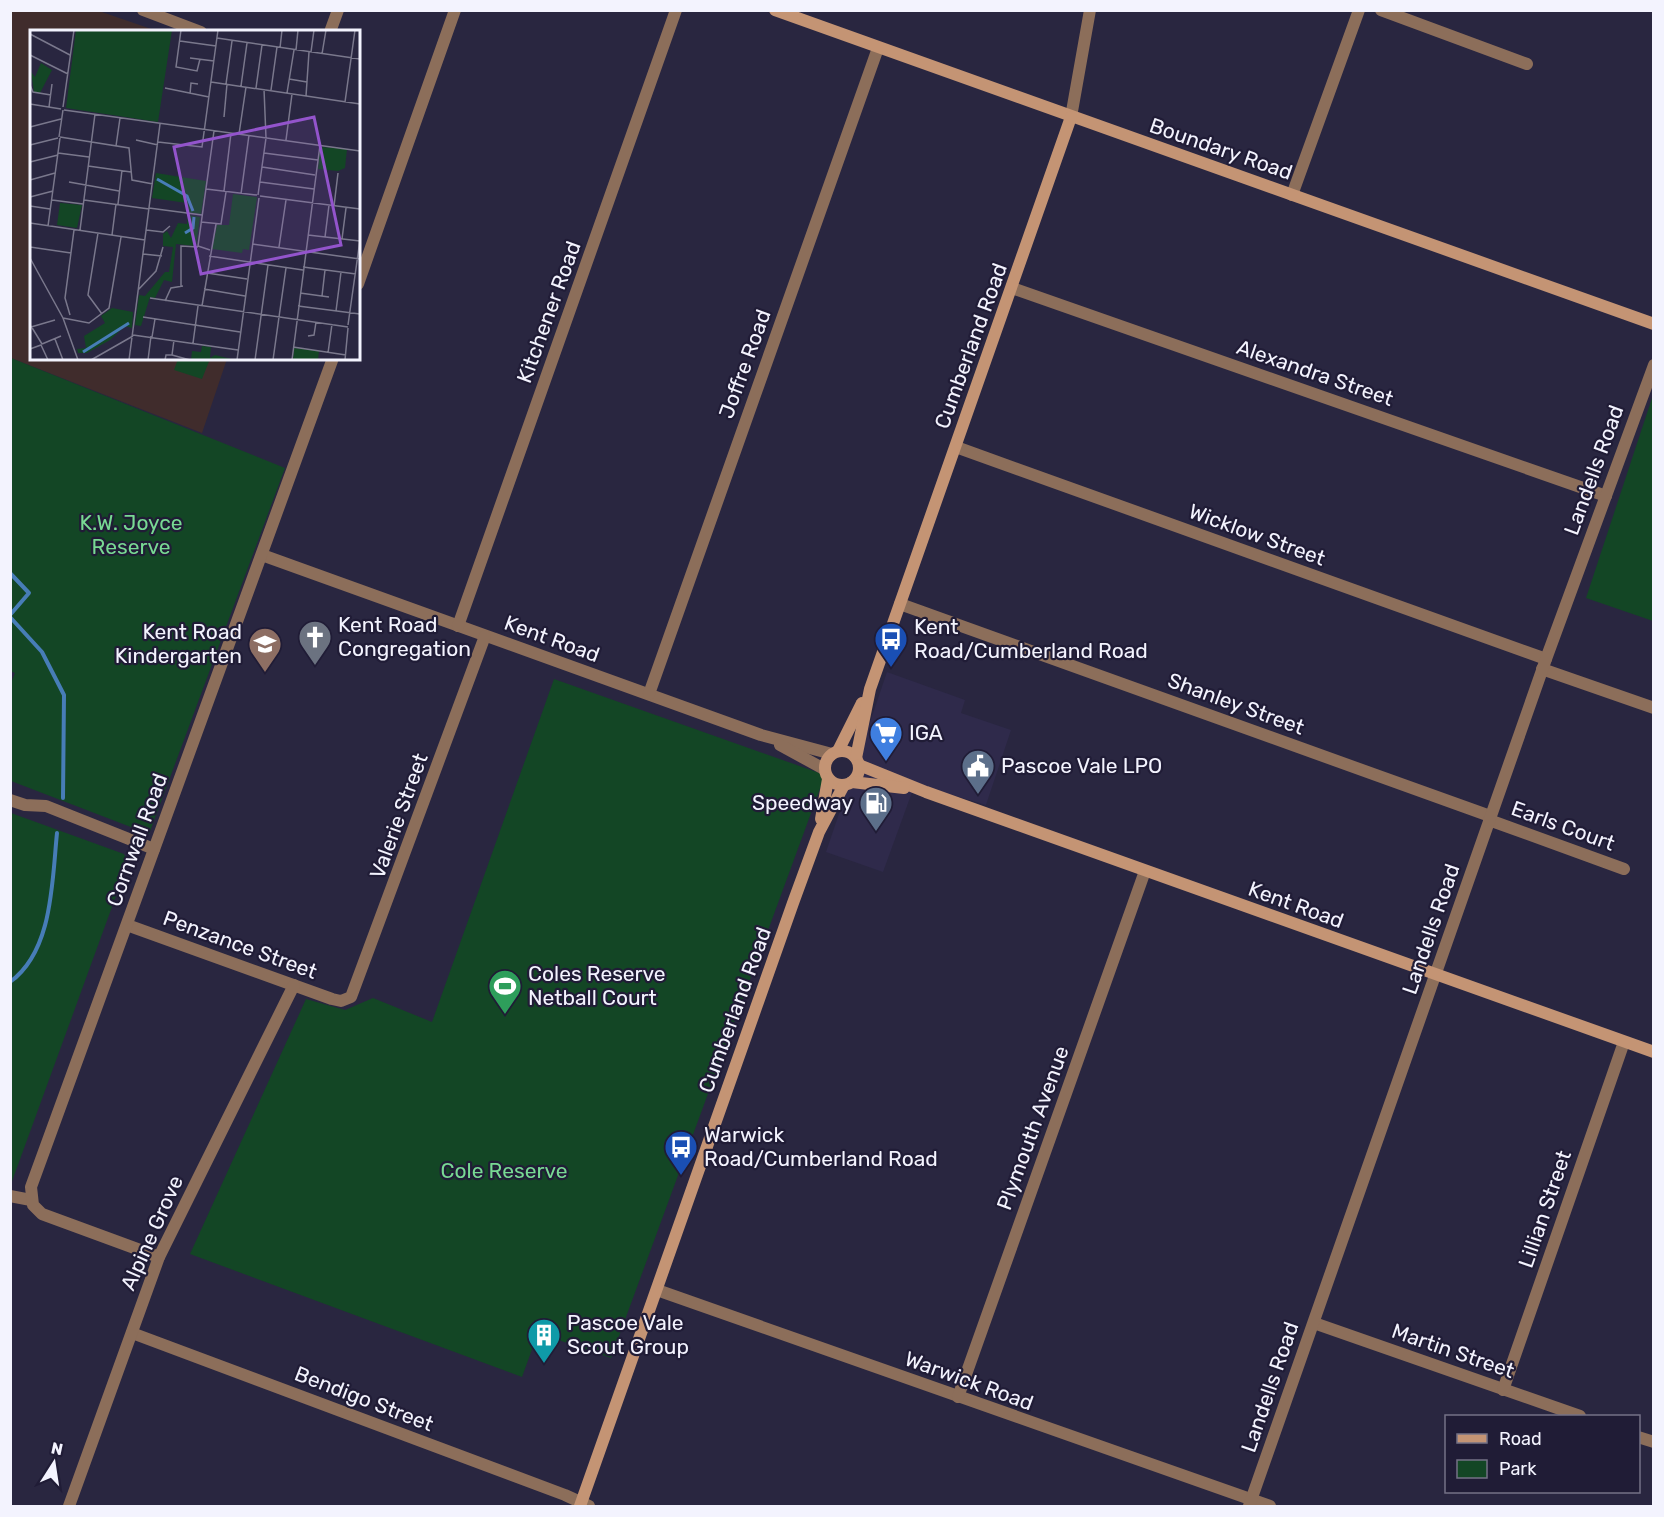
<svg xmlns="http://www.w3.org/2000/svg" width="1664" height="1517" font-family="Rubik,sans-serif">
<rect width="100%" height="100%" fill="#292640"/>
<polygon fill="#2f2a4b" points="887,672 965,700 961,713 1011,730 986,805 915,784 883,872 826,852"/>
<polygon fill="#402c2c" points="10,11 99,11 157,31 32,32 32,358 227,359 202,433 11,358"/>
<g fill="#134625">
<polygon points="11,358 285,468 149,834 11,781 10,685 15,673 10,671"/>
<polygon points="178,359 210,359 202,379 174,370"/>
<polygon points="1653,395 1653,621 1586,598"/>
<polygon points="554,679 825,775 611,1358 538,1333 522,1377 190,1254 306,999 345,1010 373,998 432,1022"/>
<polygon points="11,813 124,854 128,863 11,1184"/>
</g>
<g fill="none" stroke-linecap="round" stroke-linejoin="round">
<g stroke="#477db7" stroke-width="4">
<polyline points="10,573 29,593 10,615"/>
<polyline points="10,617 42,652 64,695 63,798"/>
<path d="M10,982C53,951 52,881 57,833"/>
</g>
<g stroke="#8c6e5a" stroke-width="12">
<polyline points="143,10 201,32"/>
<polyline points="1381,10 1527,64"/>
<polyline points="330,32 338,10"/>
<polyline points="1071,117 1090,10"/>
<polyline points="1292,195 1359,10"/>
<polyline points="358,284 455,10"/>
<polyline points="1012,288 1606,496"/>
<polyline points="956,447 1546,659"/>
<polyline points="262,555 761,735 832,754"/>
<polyline points="900,604 1490,816"/>
<polyline points="458,626 676,10"/>
<polyline points="1542,669 1654,708"/>
<polyline points="649,694 878,48"/>
<polyline points="780,745 824,769"/>
<polyline points="10,800 25,805 46,806 154,849"/>
<polyline points="1489,820 1624,869"/>
<polyline points="127,925 332,999 341,1001 351,997 485,636"/>
<polyline points="10,1196 31,1200"/>
<polyline points="159,1257 42,1214 33,1205 31,1187 333,358"/>
<polyline points="657,1290 1270,1506"/>
<polyline points="1314,1323 1580,1416"/>
<polyline points="132,1333 565,1495 589,1506"/>
<polyline points="1503,1390 1624,1042"/>
<polyline points="958,1397 1145,871"/>
<polyline points="1638,1437 1654,1442"/>
<polyline points="69,1506 159,1257 294,985"/>
<polyline points="1249,1506 1546,659 1654,365"/>
</g>
<g stroke="#c49474" stroke-width="12">
<polyline points="775,10 1654,324"/>
<circle cx="842" cy="768" r="17"/>
<polyline points="838,751 862,703"/>
<polyline points="856,758 870,689 1071,117"/>
<polyline points="859,765 926,792 1654,1052"/>
<polyline points="852,782 904,788"/>
<polyline points="821,819 828,779"/>
<polyline points="580,1506 793,903 819,832 844,785"/>
</g>
</g>
<defs>
<symbol id="church-pin" viewBox="-11 -11 22 30"><path d="M0 17L-7.5 6A9.5 9.5 0 1 1 7.5 6Z" fill="#6b7280" stroke="#201c36"/><path d="M-1.2-6h2.4v3.5h3.3v2.4h-3.3V6h-2.4V-.1h-3.3v-2.4h3.3Z" fill="#fff"/></symbol>
<symbol id="bus-pin" viewBox="-11 -11 22 30"><path d="M0 17L-7.5 6A9.5 9.5 0 1 1 7.5 6Z" fill="#1a4fb4" stroke="#201c36"/><path d="M-5-6H5V4H4V6H2V4H-2V6H-4V4H-5ZM-3.5-4V0h7V-4ZM-3.5 1.2v1.5H-2V1.2ZM2 1.2v1.5H3.5V1.2Z" fill="#fff"/></symbol>
<symbol id="school-pin" viewBox="-11 -11 22 30"><path d="M0 17L-7.5 6A9.5 9.5 0 1 1 7.5 6Z" fill="#8d6e63" stroke="#201c36"/><path d="M0-5L7-2L0 1L-7-2ZM-4 1L0 2.5L4 1V4Q0 6-4 4Z" fill="#fff"/></symbol>
<symbol id="supermarket-pin" viewBox="-11 -11 22 30"><path d="M0 17L-7.5 6A9.5 9.5 0 1 1 7.5 6Z" fill="#3f7fe0" stroke="#201c36"/><path d="M-6-5.5h2.5l.6 2H6L4.5 2H-2.5L-4.4-4H-6ZM-1.5 3.2a1.3 1.3 0 1 0 .1 0ZM3 3.2a1.3 1.3 0 1 0 .1 0Z" fill="#fff"/></symbol>
<symbol id="civic-pin" viewBox="-11 -11 22 30"><path d="M0 17L-7.5 6A9.5 9.5 0 1 1 7.5 6Z" fill="#5c6f8a" stroke="#201c36"/><path d="M-.6-6.5H3V-4.5H.6V-3L4-1V1h2V6H-6V1h2V-1L-.6-3ZM-1.2 2.5V6h2.4V2.5Z" fill="#fff"/></symbol>
<symbol id="fuel-pin" viewBox="-11 -11 22 30"><path d="M0 17L-7.5 6A9.5 9.5 0 1 1 7.5 6Z" fill="#5c6f8a" stroke="#201c36"/><path d="M-5.5-6h7V0h2V4h1.3V-2.5L3-4.5l.8-.8L6-3V5H2.5V1h-1V6h-7ZM-4.2-4.7v3.2H.2V-4.7Z" fill="#fff"/></symbol>
<symbol id="stadium-pin" viewBox="-11 -11 22 30"><path d="M0 17L-7.5 6A9.5 9.5 0 1 1 7.5 6Z" fill="#2e9e5b" stroke="#201c36"/><path d="M0-5a6.5 5 0 1 0 0 10a6.5 5 0 1 0 0-10ZM-3.5-1.8h7v3.6h-7Z" fill="#fff"/></symbol>
<symbol id="building-pin" viewBox="-11 -11 22 30"><path d="M0 17L-7.5 6A9.5 9.5 0 1 1 7.5 6Z" fill="#0f9aa8" stroke="#201c36"/><path d="M-4-6H4V6H1V3H-1V6H-4ZM-2.5-4.3h1.7v1.8h-1.7ZM.8-4.3h1.7v1.8H.8ZM-2.5-1h1.7V.8h-1.7ZM.8-1h1.7V.8H.8Z" fill="#fff"/></symbol>
</defs>
<g fill-rule="evenodd">
<use href="#church-pin" x="296" y="618" width="38" height="52"/>
<use href="#bus-pin" x="872" y="620" width="38" height="52"/>
<use href="#school-pin" x="246" y="625" width="38" height="52"/>
<use href="#supermarket-pin" x="867" y="714" width="38" height="52"/>
<use href="#civic-pin" x="959" y="747" width="38" height="52"/>
<use href="#fuel-pin" x="857" y="784" width="38" height="52"/>
<use href="#stadium-pin" x="486" y="967" width="38" height="52"/>
<use href="#bus-pin" x="662" y="1128" width="38" height="52"/>
<use href="#building-pin" x="525" y="1316" width="38" height="52"/>
</g>
<g text-anchor="middle" stroke-width="4.5" stroke-linejoin="round" paint-order="stroke">
<g font-size="21" fill="#f3f3fe" stroke="#201c36">
<text transform="translate(1221 149) rotate(19)" y="7">Boundary Road</text>
<text transform="translate(549 312) rotate(-70)" y="7">Kitchener Road</text>
<text transform="translate(971 346) rotate(-70)" y="7">Cumberland Road</text>
<text transform="translate(745 364) rotate(-70)" y="7">Joffre Road</text>
<text transform="translate(1315 373) rotate(19)" y="7">Alexandra Street</text>
<text transform="translate(1594 470) rotate(-70)" y="7">Landells Road</text>
<text transform="translate(1257 535) rotate(20)" y="7">Wicklow Street</text>
<text transform="translate(552 639) rotate(20)" y="7">Kent Road</text>
<text transform="translate(1236 704) rotate(20)" y="7">Shanley Street</text>
<text transform="translate(399 816) rotate(-70)" y="7">Valerie Street</text>
<text transform="translate(1563 826) rotate(20)" y="7">Earls Court</text>
<text transform="translate(137 840) rotate(-70)" y="7">Cornwall Road</text>
<text transform="translate(1296 905) rotate(20)" y="7">Kent Road</text>
<text transform="translate(1431 929) rotate(-71)" y="7">Landells Road</text>
<text transform="translate(240 945) rotate(20)" y="7">Penzance Street</text>
<text transform="translate(735 1010) rotate(-70)" y="7">Cumberland Road</text>
<text transform="translate(1033 1128) rotate(-70)" y="7">Plymouth Avenue</text>
<text transform="translate(1545 1209) rotate(-71)" y="7">Lillian Street</text>
<text transform="translate(152 1233) rotate(-66)" y="7">Alpine Grove</text>
<text transform="translate(1453 1351) rotate(19)" y="7">Martin Street</text>
<text transform="translate(969 1381) rotate(20)" y="7">Warwick Road</text>
<text transform="translate(1270 1387) rotate(-71)" y="7">Landells Road</text>
<text transform="translate(364 1399) rotate(21)" y="7">Bendigo Street</text>
</g>
<g font-size="21" fill="#78d993" stroke="#201c36">
<text x="131" y="530">K.W. Joyce<tspan x="131" dy="24">Reserve</tspan></text>
<text x="504" y="1178">Cole Reserve</text>
</g>
<g font-size="21" fill="#f3f3fe" stroke="#201c36" text-anchor="start">
<text x="338" y="632">Kent Road<tspan x="338" dy="24">Congregation</tspan></text>
<text x="914" y="634">Kent<tspan x="914" dy="24">Road/Cumberland Road</tspan></text>
<text x="242" y="639" text-anchor="end">Kent Road<tspan x="242" dy="24">Kindergarten</tspan></text>
<text x="909" y="740">IGA</text>
<text x="1001" y="773">Pascoe Vale LPO</text>
<text x="853" y="810" text-anchor="end">Speedway</text>
<text x="528" y="981">Coles Reserve<tspan x="528" dy="24">Netball Court</tspan></text>
<text x="704" y="1142">Warwick<tspan x="704" dy="24">Road/Cumberland Road</tspan></text>
<text x="567" y="1330">Pascoe Vale<tspan x="567" dy="24">Scout Group</tspan></text>
</g>
</g>
<g transform="translate(30 30)">
<rect width="330" height="330" fill="#292640"/>
<path d="M46,0H142L128,92L36,78ZM11,33L22,40L10,63L4,62L1,42L5,47ZM290,117L317,119L315,138L308,141L288,139ZM126,143L176,151L171,184L156,182L157,173L122,168ZM203,164L227,167L219,220L213,219L212,223L182,219L187,195H199ZM30,173L52,175L47,198L27,195ZM158,185L170,187L166,216L146,214L142,252L134,250L125,268L120,267L111,296L105,295L109,265L115,266L135,242H139L143,217L133,216V204L137,201L141,208L148,193L157,194ZM82,278L103,282L102,298L95,296L80,310L57,323H48L47,319L56,318L54,306L75,293L71,286ZM172,316L181,317L180,328L185,325L205,330H161L162,321L171,322ZM264,318L289,321L288,330H263Z" fill="#134625"/>
<path fill="none" stroke="#477db7" stroke-width="3" d="M127,149L157,166L163,181M155,203L163,198L164,187M53,322L99,293"/>
<path fill="none" stroke="#7a788c" stroke-width="1.5" d="M151,0L146,37L167,41L170,29M0,4L40,25M187,8L330,29M150,11L186,16M250,18L252,0M266,20L268,0M281,22L284,0M292,24L296,0M0,25L38,44M160,28L184,31M259,49L277,52M181,52L330,74M196,54L202,11M0,55L3,62L21,65M211,56L217,13M135,58L179,67M226,58L232,15M234,59L236,108M241,60L247,17M257,63L264,20M160,64L161,53L168,54M276,66L279,22M315,72L325,0M0,74L31,79M19,77L22,54M33,77L44,0M34,80L330,121M194,87L197,54M0,97L31,89M209,104L216,57M29,107L33,80M30,107L99,118L102,150L123,154M106,110L128,115M256,110L262,64M128,112L172,117L188,0M0,115L28,108M86,116L90,88M28,123L59,127M234,123L288,130M0,132L28,125M58,136L101,142M232,137L285,145M0,150L25,143M39,152L89,161M230,152L284,159M176,159L227,165M194,161L201,103M211,164L219,105M228,165L236,108M230,166L330,179M0,167L23,161M22,170L53,174M54,170L119,179M88,174L92,140M0,176L20,179M304,176L308,143M119,178L172,185M171,192L191,194L196,162M0,193L115,210M18,196L30,108M50,200L65,84M116,200L133,202L140,196M68,203L58,265L72,284M82,205L86,174M278,205L330,211M295,207L299,175M312,209L316,178M222,214L330,229M0,217L41,223M249,217L256,170M180,220L168,216L184,101M113,224L132,226M179,226L273,240M0,228L33,288L48,330M273,237L326,244M177,243L217,249M151,256V216L168,217M174,259L215,266M108,260L126,241L133,217M270,263L299,267M292,266L295,240M120,268L318,297M135,271L141,258L153,256M172,276L186,194M268,276L330,284M306,281L311,242M40,285L35,268L44,200M113,287L210,302M249,287L256,238M33,288L59,293L79,278L91,207M318,295L330,210M1,296L12,314M1,297L25,290M103,305L208,320M278,306L284,305L286,292M122,307L125,289M25,309L33,330M163,313L168,276M12,314L31,306M263,317L316,325M0,319L11,315L18,330M298,323L302,294M142,325L160,330M61,330L103,306M99,330L130,94M118,330L121,306M135,330L136,325H142L144,310M207,330L229,168M225,330L238,235M243,330L249,287M262,330L290,115M315,330L318,298"/>
<path fill="#9354cc" fill-opacity="0.15" stroke="#9354cc" stroke-width="3" d="M284,87L311,215L171,244L144,117Z"/>
<rect width="330" height="330" fill="none" stroke="#f3f3fe" stroke-width="3"/>
</g>
<rect width="1664" height="1517" fill="none" stroke="#f3f3fe" stroke-width="24"/>
<rect x="1445" y="1415" width="195" height="78" fill="#201c36" stroke="#747286" stroke-width="1.5"/>
<rect x="1457" y="1434" width="30" height="9" fill="#c49474" stroke="#747286" stroke-width="1.5"/>
<text x="1499" y="1445" font-size="18" fill="#f3f3fe">Road</text>
<rect x="1457" y="1460" width="30" height="18" fill="#134625" stroke="#747286" stroke-width="1.5"/>
<text x="1499" y="1475" font-size="18" fill="#f3f3fe">Park</text>
<g transform="translate(54 1463) rotate(12)" stroke="#201c36" stroke-width="4.5" paint-order="stroke">
<path d="M0-4.5L10 22L0 15L-10 22Z" fill="#f3f3fe"/>
<text y="-9" font-size="16" font-weight="bold" text-anchor="middle" fill="#f3f3fe">N</text>
</g>
</svg>
